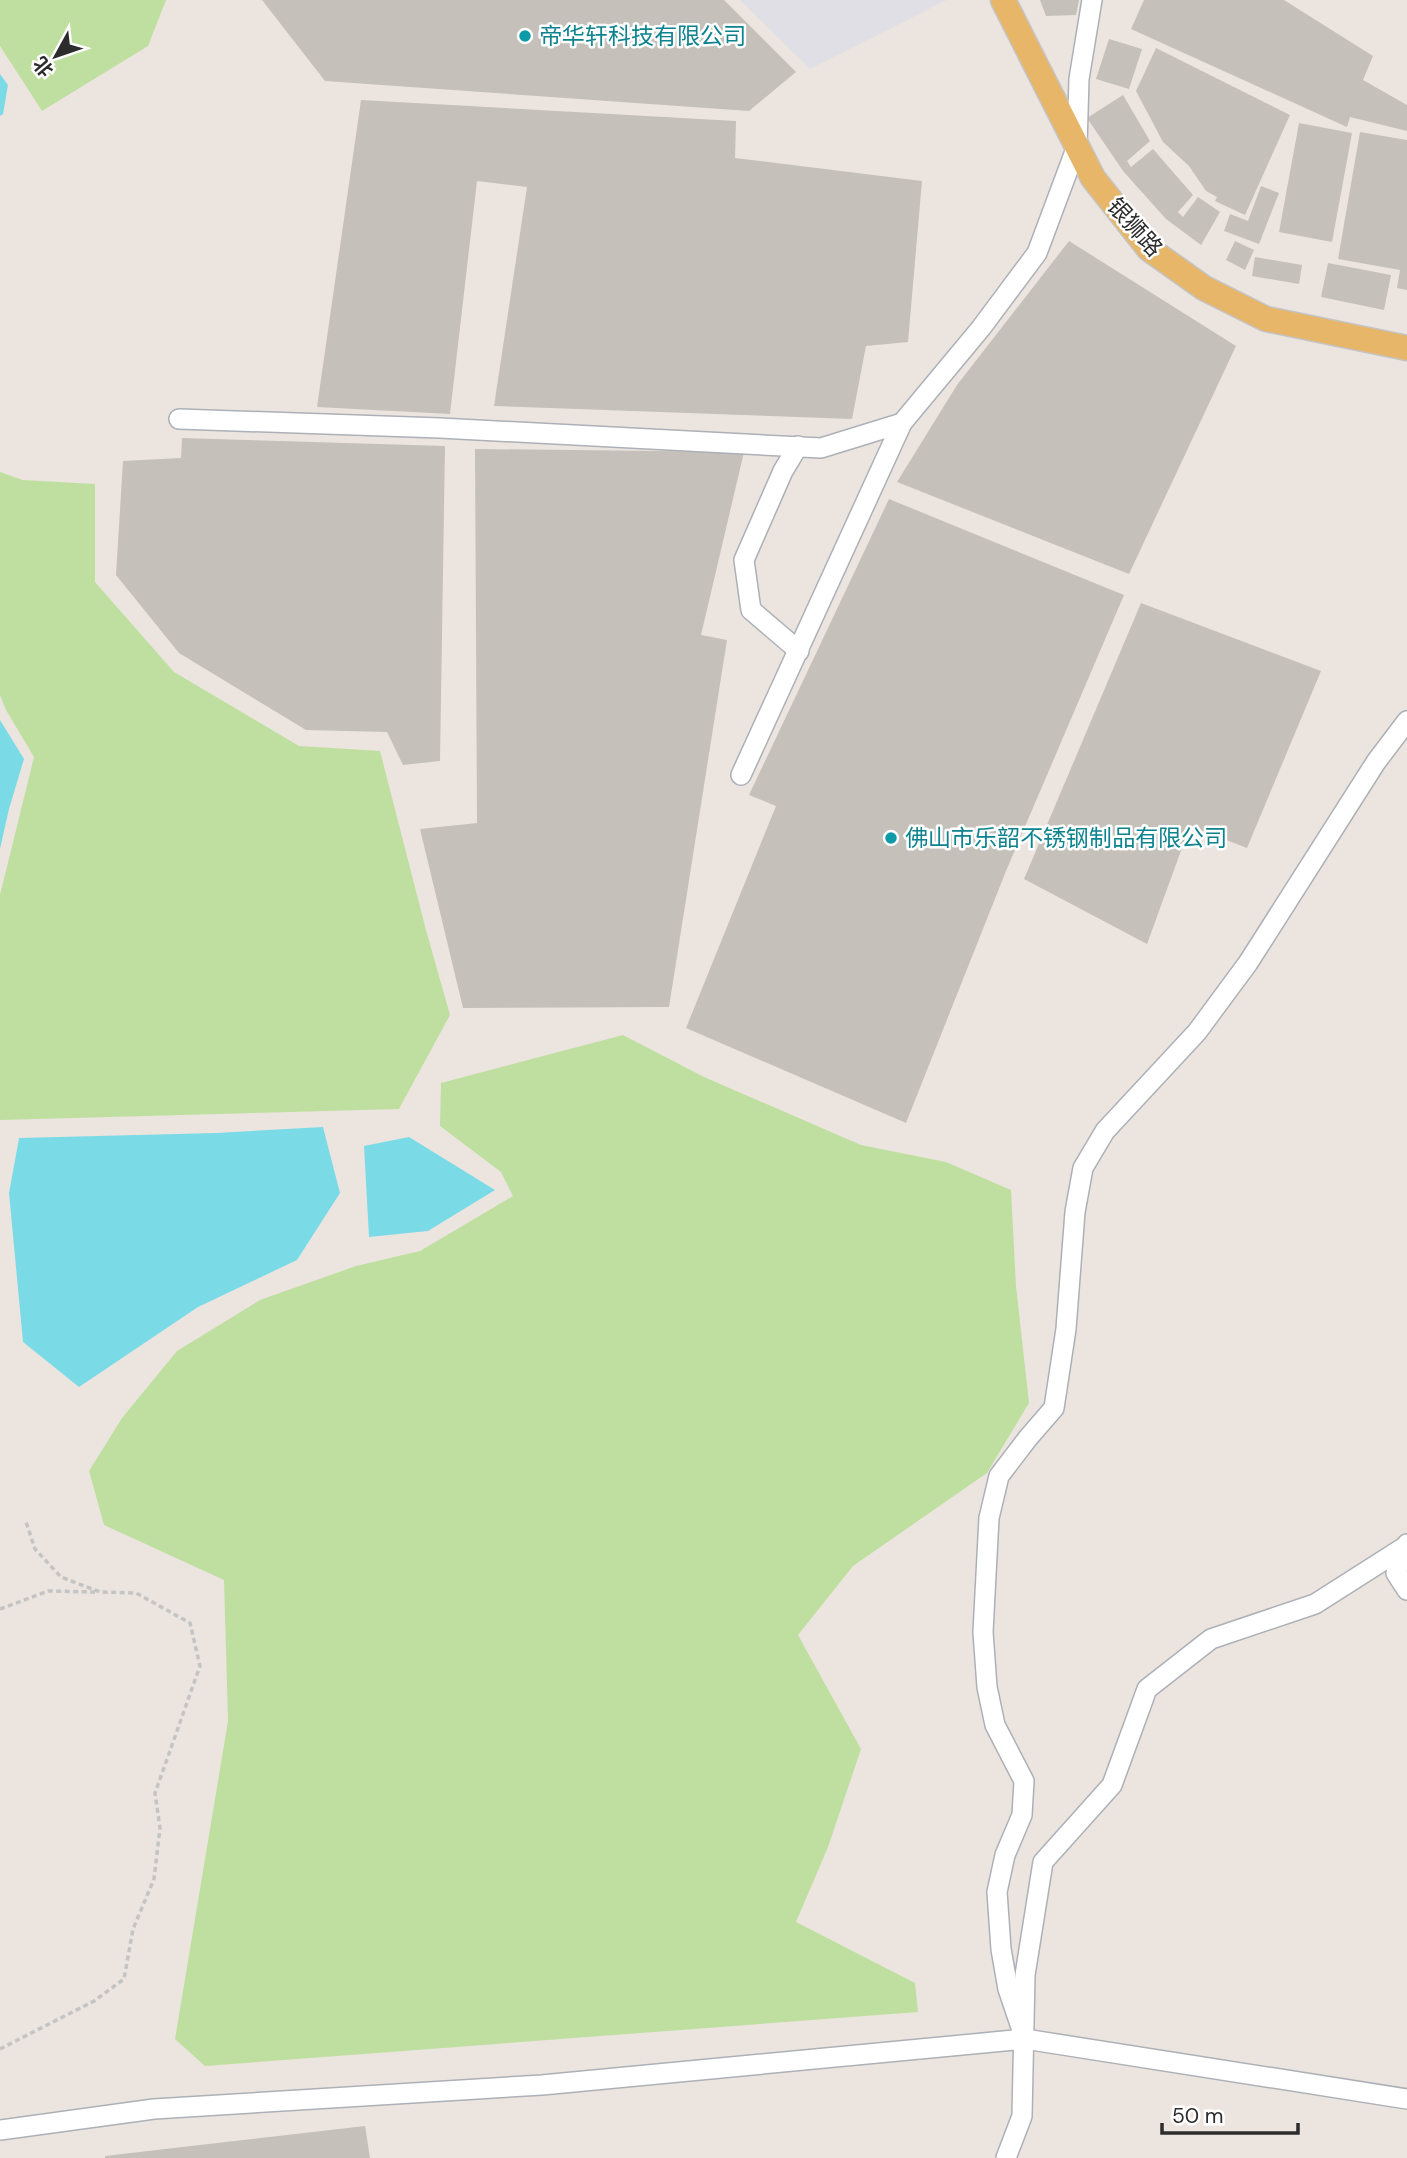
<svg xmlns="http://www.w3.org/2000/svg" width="1407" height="2158" font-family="'DM Sans','Noto Sans SC',sans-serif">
<rect width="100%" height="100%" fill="#ece5df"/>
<polygon fill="#e0dfe6" points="740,0 947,0 810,69"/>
<g fill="#bfdfa0">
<polygon points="0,0 166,0 148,46 42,111 0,46"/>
<polygon points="0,472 23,480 95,484 95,582 174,672 299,746 380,751 426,930 450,1015 399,1109 0,1120 0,895 34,757 6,710 0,695"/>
<polygon points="623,1035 704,1077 861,1145 946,1162 1011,1190 1016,1286 1029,1403 987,1473 853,1566 798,1635 861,1749 828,1847 796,1922 915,1983 918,2012 205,2066 175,2039 228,1721 224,1580 104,1525 89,1471 122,1418 177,1351 260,1300 356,1266 420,1251 513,1196 501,1172 440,1126 441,1083"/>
</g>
<g fill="#7adbe7">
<polygon points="0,74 8,85 3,114 0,116"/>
<polygon points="0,720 24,759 9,809 0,849"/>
<polygon points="323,1127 340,1193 297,1260 198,1307 79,1387 23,1342 9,1193 19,1138 216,1133"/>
<polygon points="409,1137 495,1190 428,1231 369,1237 364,1146"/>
</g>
<g fill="#c5c0ba">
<polygon points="262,0 724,0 796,72 749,111 325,81"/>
<polygon points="1040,0 1079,0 1076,15 1046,16"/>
<polygon points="1144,0 1284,0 1373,56 1363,80 1407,105 1407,131 1350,117 1347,127 1131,29"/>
<polygon points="1109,39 1142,49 1129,89 1096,79"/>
<polygon points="1156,48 1290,115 1245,215 1215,201 1217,197 1206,191 1189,166 1163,142 1136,91"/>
<polygon points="1123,95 1150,141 1127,161 1131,167 1153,149 1193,195 1178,212 1183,217 1198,197 1220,212 1201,245 1166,219 1123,171 1087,118"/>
<polygon points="361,100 736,121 735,158 922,181 908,342 866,346 852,419 494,406 527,187 477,181 450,414 317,407"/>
<polygon points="1299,123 1352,133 1332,242 1279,232"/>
<polygon points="1360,132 1407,140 1407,290 1397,288 1400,270 1338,259"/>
<polygon points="1261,186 1279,193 1259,244 1224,231 1230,214 1248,221"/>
<polygon points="1069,241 1236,346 1129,574 897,482 957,385"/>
<polygon points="1235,241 1254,250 1245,270 1226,260"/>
<polygon points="1255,257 1302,265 1299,284 1252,276"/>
<polygon points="1328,263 1391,275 1384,310 1321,297"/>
<polygon points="182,438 445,446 440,761 403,765 387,732 306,730 179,653 116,575 123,461 181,458"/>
<polygon points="475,449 744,452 701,635 727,640 669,1007 463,1008 420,829 477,823"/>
<polygon points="889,499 1124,595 1006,871 906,1123 686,1028 776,806 749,795"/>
<polygon points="1141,603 1321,671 1247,848 1190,826 1147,944 1024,879"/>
<polygon points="365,2126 370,2158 105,2158 105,2156"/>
</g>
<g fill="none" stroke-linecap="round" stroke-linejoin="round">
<defs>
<g id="minor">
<polyline points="179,419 440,428 821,448 902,423 981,328 1037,253 1077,146 1079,79 1092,0"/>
<polyline points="798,446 783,471 744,560 751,610 799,651"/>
<polyline points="741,775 902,423"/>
<polyline points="1407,1544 1396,1573 1407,1590"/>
<polyline points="1025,2039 1008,1989 1001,1949 997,1892 1005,1855 1022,1815 1024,1781 995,1725 987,1687 983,1632 989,1518 999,1476 1028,1438 1054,1408 1066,1329 1075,1212 1083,1168 1105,1131 1197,1032 1248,963 1376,762 1407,721"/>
<polyline points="0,2130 154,2109 542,2085 1025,2039 1407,2099"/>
<polyline points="1006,2158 1022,2116 1025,1975 1043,1862 1112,1785 1147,1689 1211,1639 1315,1604 1406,1546"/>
</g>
<polyline id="major" points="1003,0 1093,178 1149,249 1204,288 1266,319 1407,348"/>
</defs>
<use href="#minor" stroke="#acb0b7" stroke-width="22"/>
<use href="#major" stroke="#c4c4c4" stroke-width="27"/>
<g stroke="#c4c4c4" stroke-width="3.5" stroke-dasharray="5 3.5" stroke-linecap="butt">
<polyline points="0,1609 48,1591 95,1592"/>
<polyline points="0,2049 94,2001 124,1979 133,1929 154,1879 160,1828 155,1793 200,1666 190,1623 136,1593 100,1592 61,1577 35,1549 26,1522"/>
</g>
<use href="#minor" stroke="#fff" stroke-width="19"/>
<use href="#major" stroke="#e7b669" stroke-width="24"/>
</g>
<g fill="#0f9aa8" stroke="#fff" stroke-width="2.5">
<circle cx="525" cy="36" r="7"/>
<circle cx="891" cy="838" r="7"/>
</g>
<g text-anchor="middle" stroke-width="5" stroke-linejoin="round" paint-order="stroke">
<g font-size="23" fill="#0d838f" stroke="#fff" text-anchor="start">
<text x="539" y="44">帝华轩科技有限公司</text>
<text x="905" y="846">佛山市乐韶不锈钢制品有限公司</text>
</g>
<g font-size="23" fill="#2c2c2c" stroke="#fff">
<text transform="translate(1135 227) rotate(48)" y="8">银狮路</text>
</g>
</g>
<g transform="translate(56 56) rotate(230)" stroke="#ffffff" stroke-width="5" paint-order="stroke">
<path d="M0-5L12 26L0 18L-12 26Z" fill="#2c2c2c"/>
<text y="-10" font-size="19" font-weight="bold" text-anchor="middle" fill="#2c2c2c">北</text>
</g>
<path d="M1162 2123v10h136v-10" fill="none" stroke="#2c2c2c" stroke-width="3.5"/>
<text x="1172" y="2123" font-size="21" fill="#2c2c2c" stroke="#ffffff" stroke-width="5" paint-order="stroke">50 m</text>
</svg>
